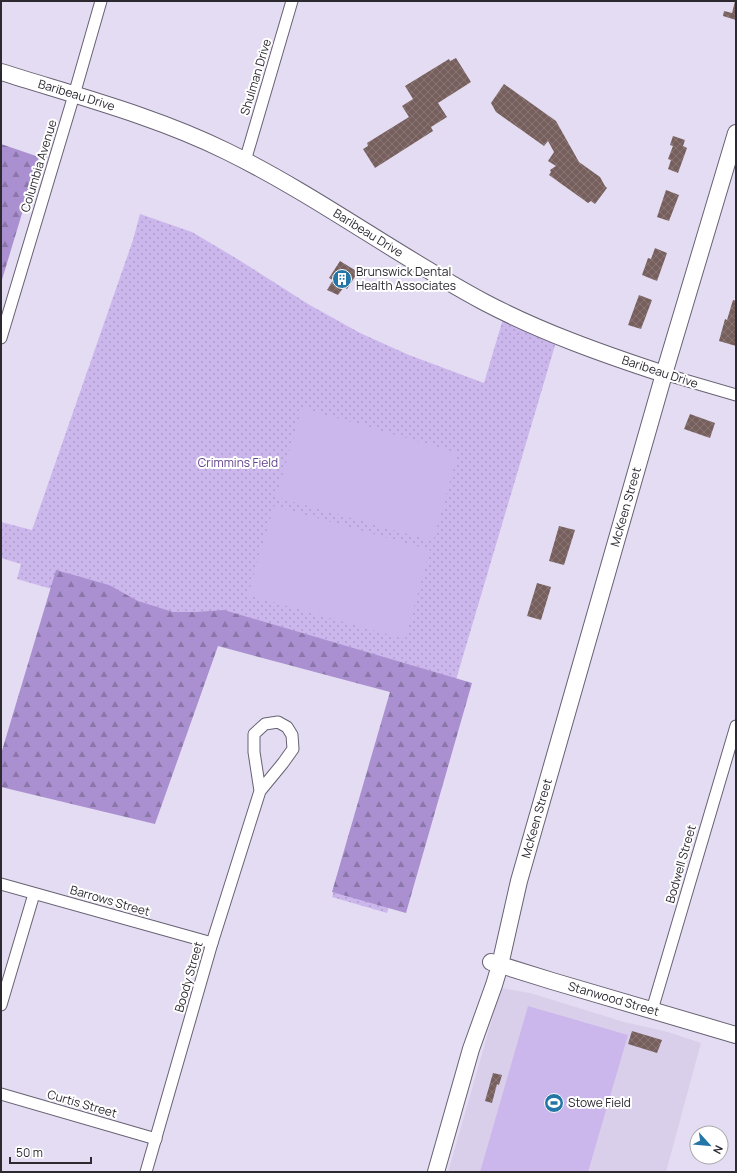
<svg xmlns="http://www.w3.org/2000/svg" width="737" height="1173" font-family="Manrope,sans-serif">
<defs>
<pattern id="green-dots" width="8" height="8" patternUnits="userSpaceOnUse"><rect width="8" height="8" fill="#ccb7ed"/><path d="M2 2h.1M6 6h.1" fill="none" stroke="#af9dcc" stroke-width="1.8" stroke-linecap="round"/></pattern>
<pattern id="forest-firs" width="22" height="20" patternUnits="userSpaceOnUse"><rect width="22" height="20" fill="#aa90d0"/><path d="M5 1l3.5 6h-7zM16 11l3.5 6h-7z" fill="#8b76a9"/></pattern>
<pattern id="building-cross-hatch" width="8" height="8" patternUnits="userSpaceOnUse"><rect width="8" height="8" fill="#765f5c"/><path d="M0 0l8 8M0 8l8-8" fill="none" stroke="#887775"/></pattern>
</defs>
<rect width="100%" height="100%" fill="#e4dcf2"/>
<polygon fill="#d9cfeb" points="501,988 530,993 624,1022 668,1032 701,1043 666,1172 448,1172"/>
<polygon fill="url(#green-dots)" points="140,214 192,232 239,260 308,304 360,333 409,355 484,383 503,319 556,342 387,913 332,897 394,688 17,579 21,564 1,558 1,522 32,530 133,240"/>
<g fill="url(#forest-firs)">
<polygon points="1,144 39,157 1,283"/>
<polygon points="56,570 109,585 138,601 173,612 196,612 224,610 472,683 406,913 332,892 390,692 218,646 155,824 1,787 1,754"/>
</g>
<g fill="#ccb7ed">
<polygon points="302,408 458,453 433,541 276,497"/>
<polygon points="274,506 430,550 405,639 248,595"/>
<polygon points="528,1006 628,1035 588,1172 480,1172"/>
</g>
<g fill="url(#building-cross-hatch)">
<polygon points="735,1 736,1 736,20 723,16 724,11 732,13"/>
<polygon points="456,58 471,82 438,103 447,117 431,127 433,131 375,168 363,149 368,146 367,143 409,117 402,106 413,99 405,86 449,59 450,61"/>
<polygon points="504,84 556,121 579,162 600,177 605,186 607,188 595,204 591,201 588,203 549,175 551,172 550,170 556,166 548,161 554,152 548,141 544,146 496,112 491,103"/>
<polygon points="673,136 685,140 683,146 687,148 678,173 668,169 671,160 668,159 673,146 670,145"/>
<polygon points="666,190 679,195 669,221 657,217"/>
<polygon points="655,248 667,253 657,281 642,275 648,258 651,259"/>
<polygon points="340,261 358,272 347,289 344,287 338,295 327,290 333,280 329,278"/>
<polygon points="639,295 652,300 641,329 628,325"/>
<polygon points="733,300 736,301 736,346 719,341 725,319 727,320"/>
<polygon points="690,414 715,423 710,438 684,429"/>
<polygon points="559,526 575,530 564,565 549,561"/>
<polygon points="537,583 551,587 541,620 527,616"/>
<polygon points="632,1031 662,1040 657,1053 628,1044"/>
<polygon points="493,1073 502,1075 499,1085 497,1084 492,1103 485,1101"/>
</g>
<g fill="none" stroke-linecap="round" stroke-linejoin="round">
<defs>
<g id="street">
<polyline points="245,161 292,1"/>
<polyline points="1,338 74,95 101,1"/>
<polyline points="664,374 736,395"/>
<polyline points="1,884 212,943"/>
<polyline points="1,1005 34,894"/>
<polyline points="652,1010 736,726"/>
<polyline points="1,1094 156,1139"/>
<polyline points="146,1172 212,943 260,791 283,763 293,749 292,735 287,727 278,722 265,724 254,734 254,752 260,791"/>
</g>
<g id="secondary">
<path id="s1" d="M1,72C77,96 155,116 226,151C316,195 396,255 484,302C541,332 603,354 664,374"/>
<path id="s2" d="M491,962L552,981L736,1035"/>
<path id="s3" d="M436,1172L471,1049L494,985L500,965L519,881L664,374L736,133"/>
</g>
</defs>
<use href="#street" stroke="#686173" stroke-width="13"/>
<use href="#secondary" stroke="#686173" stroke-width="18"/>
<use href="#street" stroke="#fff" stroke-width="11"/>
<use href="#secondary" stroke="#fff" stroke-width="16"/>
</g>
<defs>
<symbol id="building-disc" viewBox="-11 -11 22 22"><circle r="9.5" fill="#2476a7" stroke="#fff"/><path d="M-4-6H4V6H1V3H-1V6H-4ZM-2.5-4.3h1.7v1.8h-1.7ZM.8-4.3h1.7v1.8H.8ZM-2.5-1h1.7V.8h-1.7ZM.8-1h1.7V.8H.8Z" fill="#fff"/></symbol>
<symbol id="stadium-disc" viewBox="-11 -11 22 22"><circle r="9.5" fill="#2476a7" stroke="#fff"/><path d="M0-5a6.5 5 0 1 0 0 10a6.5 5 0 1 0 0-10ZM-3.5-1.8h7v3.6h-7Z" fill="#fff"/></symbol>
</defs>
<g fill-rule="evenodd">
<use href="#building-disc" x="331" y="268" width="22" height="22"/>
<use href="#stadium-disc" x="543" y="1092" width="22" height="22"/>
</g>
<g text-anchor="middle" stroke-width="4" stroke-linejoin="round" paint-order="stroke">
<g font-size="12" fill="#2c2931" stroke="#fff">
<text transform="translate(256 77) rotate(-73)" y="4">Shulman Drive</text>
<text dy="4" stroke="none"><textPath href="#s1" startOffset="79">Baribeau Drive</textPath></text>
<text transform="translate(39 166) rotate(-73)" y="4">Columbia Avenue</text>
<text dy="4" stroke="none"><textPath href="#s1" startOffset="403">Baribeau Drive</textPath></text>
<text transform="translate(660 372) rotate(18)" y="4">Baribeau Drive</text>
<text dy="4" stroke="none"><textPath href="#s3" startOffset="692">McKeen Street</textPath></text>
<text dy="4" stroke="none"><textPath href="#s3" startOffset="368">McKeen Street</textPath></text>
<text transform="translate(681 864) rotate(-74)" y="4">Bodwell Street</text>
<text transform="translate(110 901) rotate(16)" y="4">Barrows Street</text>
<text transform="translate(189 977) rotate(-74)" y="4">Boody Street</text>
<text dy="4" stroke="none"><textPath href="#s2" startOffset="128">Stanwood Street</textPath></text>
<text transform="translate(82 1104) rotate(16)" y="4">Curtis Street</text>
</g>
<g font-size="12" fill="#2c2931" stroke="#fff" text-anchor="start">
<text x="356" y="276">Brunswick Dental<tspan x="356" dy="14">Health Associates</tspan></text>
<text x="568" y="1107">Stowe Field</text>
</g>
<g font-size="12" fill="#63408e" stroke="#fff">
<text x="238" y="467">Crimmins Field</text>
</g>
</g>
<rect width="737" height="1173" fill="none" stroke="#2c2931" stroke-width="4"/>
<g transform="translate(709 1145) rotate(117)"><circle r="19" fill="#ffffff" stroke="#aba9ad"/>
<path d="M0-3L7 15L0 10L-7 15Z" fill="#2476a7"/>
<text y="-6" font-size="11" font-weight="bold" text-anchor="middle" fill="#2c2931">N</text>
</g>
<path d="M10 1157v6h81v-6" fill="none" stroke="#2c2931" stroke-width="2"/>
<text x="16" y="1157" font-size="12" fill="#2c2931" stroke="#ffffff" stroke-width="3" paint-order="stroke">50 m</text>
</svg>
